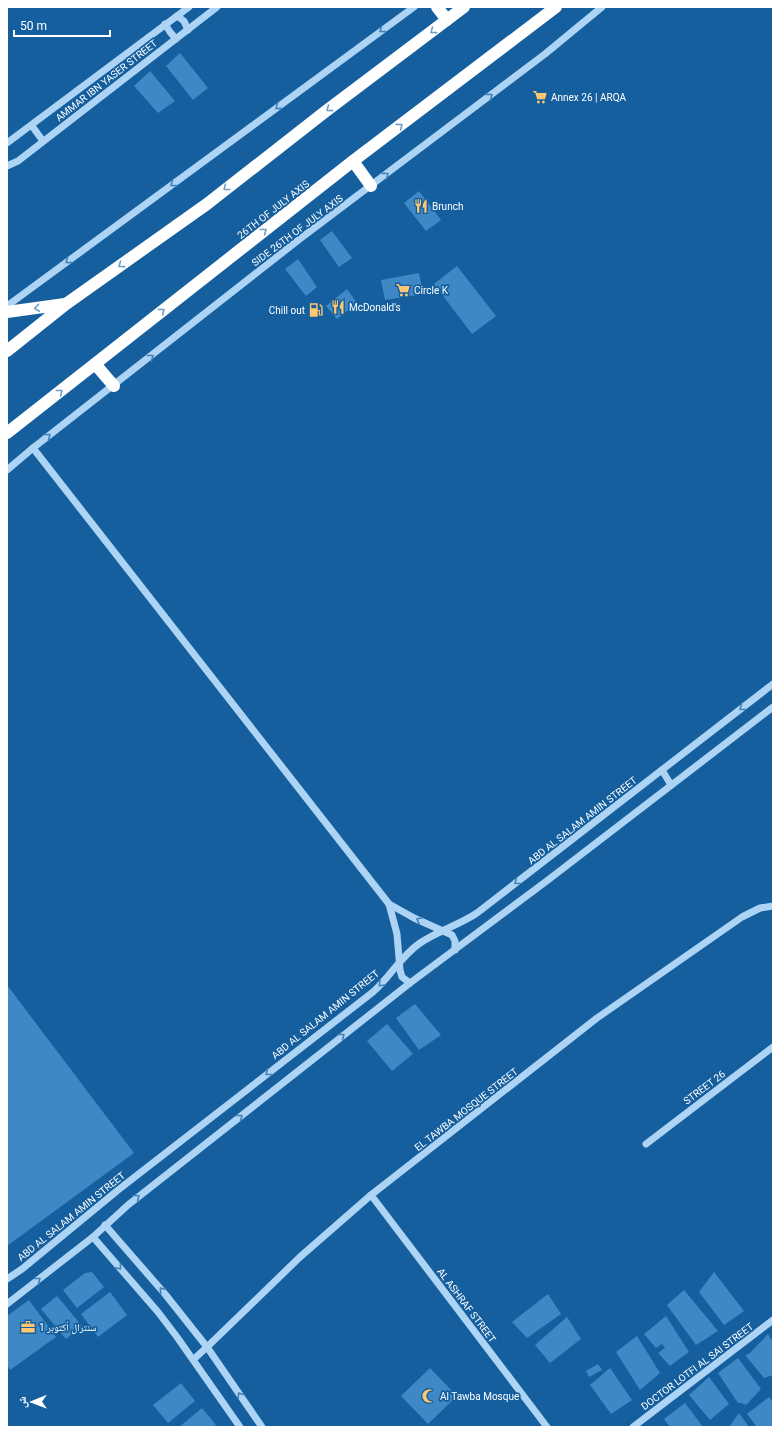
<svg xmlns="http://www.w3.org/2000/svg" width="780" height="1434" font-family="Roboto,'Noto Naskh Arabic',sans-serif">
<rect width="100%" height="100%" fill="#155f9f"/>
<g fill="#3d88c5">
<polygon points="180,53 208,88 193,100 166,66"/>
<polygon points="150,71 175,101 158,113 134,86"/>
<polygon points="419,191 441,220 426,231 404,203"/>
<polygon points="332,231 352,258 339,267 320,240"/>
<polygon points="298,259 317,287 306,296 285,269"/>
<polygon points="457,266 496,316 472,334 434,284"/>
<polygon points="419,273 423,294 385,300 381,280"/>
<polygon points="347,289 357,303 337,319 326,306"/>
<polygon points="7,985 134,1153 7,1246"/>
<polygon points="415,1004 441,1035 419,1050 396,1018"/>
<polygon points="387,1024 413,1054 392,1071 367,1041"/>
<polygon points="92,1272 104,1287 77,1308 63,1290 85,1273"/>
<polygon points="714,1272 744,1311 724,1325 699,1292"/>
<polygon points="684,1290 718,1331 696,1345 667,1305"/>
<polygon points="110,1292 127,1315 98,1337 81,1314"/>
<polygon points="548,1294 561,1314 527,1338 512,1322"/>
<polygon points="57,1296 82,1326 66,1339 41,1309"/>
<polygon points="29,1300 56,1337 10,1370 7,1365 7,1316"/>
<polygon points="666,1316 689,1352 670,1366 658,1353 665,1348 662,1344 656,1348 644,1334"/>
<polygon points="567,1317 581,1339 550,1363 535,1345"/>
<polygon points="768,1334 773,1342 773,1375 764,1378 745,1355 749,1354"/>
<polygon points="637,1336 660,1373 640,1390 616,1352"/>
<polygon points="738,1358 761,1389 746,1405 742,1403 738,1403 718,1373"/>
<polygon points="598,1364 602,1370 589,1377 586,1371"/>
<polygon points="430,1368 457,1396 428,1424 401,1396"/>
<polygon points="610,1368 632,1400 611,1414 590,1385"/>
<polygon points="709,1377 729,1404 710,1420 689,1395"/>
<polygon points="181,1383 195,1401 168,1423 153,1405"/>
<polygon points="769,1397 773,1402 773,1427 757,1427 747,1414"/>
<polygon points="685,1403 703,1427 670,1427 664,1419"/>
<polygon points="202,1408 216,1425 213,1427 179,1427"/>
<polygon points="739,1413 749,1427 729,1427"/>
</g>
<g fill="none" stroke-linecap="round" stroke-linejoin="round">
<g stroke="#add4f4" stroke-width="7">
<polyline points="177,16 184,21 188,30"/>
<polyline points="165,24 170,32 176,39"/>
<polyline points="32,126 43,141"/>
<polyline points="7,143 189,7"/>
<polyline points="7,166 18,161 217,7"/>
<polyline points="7,306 414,7"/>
<polyline points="33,448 389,904 397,934 400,970 402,977 410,983"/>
<polyline points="7,470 33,448 301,238 545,54 602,7"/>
<polyline points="662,770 671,785"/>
<polyline points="389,904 414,918 452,935 455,941 455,950"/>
<polyline points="646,1144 773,1047"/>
<polyline points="371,1195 547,1427"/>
<polyline points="105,1225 165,1294 207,1347 262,1427"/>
<polyline points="93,1237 158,1312 177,1337 240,1427"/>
<path d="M7,1279L22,1269L118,1190L373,992C390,977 401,956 420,943C438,931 459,925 477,913L773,684"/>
<polyline points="7,1304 93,1237 128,1205 410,983 548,880 773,707"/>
<polyline points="194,1359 207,1347 300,1257 371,1195 597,1018 742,917 760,908 773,906"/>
<polyline points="633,1427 773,1320"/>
</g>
<g stroke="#fff" stroke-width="12">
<polyline points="437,7 447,20"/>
<polyline points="353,161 371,186"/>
<polyline points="7,312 65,304"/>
<polyline points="7,351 66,304 207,204 326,111 464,7"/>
<polyline points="95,364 114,386"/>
<polyline points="7,433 353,161 556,7"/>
</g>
</g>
<defs><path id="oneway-chevron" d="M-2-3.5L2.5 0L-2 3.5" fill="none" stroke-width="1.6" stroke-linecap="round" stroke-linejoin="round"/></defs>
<g stroke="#4382b8">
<use href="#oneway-chevron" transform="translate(382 30) rotate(144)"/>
<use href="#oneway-chevron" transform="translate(490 96) rotate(-37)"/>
<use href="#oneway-chevron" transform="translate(278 107) rotate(144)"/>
<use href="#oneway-chevron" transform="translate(386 175) rotate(-37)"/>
<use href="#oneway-chevron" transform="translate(173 184) rotate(144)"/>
<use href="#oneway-chevron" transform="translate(68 261) rotate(144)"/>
<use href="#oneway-chevron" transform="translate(151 357) rotate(-38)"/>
<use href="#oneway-chevron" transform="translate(48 436) rotate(-38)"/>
<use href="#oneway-chevron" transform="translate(742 708) rotate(142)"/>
<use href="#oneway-chevron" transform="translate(517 882) rotate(142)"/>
<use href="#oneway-chevron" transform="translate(419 920) rotate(-155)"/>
<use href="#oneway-chevron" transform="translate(381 984) rotate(135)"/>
<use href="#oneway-chevron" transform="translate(342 1036) rotate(-38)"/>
<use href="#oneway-chevron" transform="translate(268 1073) rotate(142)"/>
<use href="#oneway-chevron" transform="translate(240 1117) rotate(-38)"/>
<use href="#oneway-chevron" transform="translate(137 1197) rotate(-38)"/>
<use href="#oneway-chevron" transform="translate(119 1267) rotate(49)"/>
<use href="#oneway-chevron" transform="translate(38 1280) rotate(-38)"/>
<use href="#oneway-chevron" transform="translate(162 1290) rotate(-131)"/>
<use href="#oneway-chevron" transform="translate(240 1395) rotate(-124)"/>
</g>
<g stroke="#739fc5">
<use href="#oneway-chevron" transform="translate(433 31) rotate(143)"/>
<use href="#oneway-chevron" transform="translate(329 109) rotate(143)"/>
<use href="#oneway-chevron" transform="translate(400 126) rotate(-37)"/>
<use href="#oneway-chevron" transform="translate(226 188) rotate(142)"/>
<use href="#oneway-chevron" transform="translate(264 231) rotate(-38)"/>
<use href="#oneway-chevron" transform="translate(121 265) rotate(144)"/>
<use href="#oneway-chevron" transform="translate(37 308) rotate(172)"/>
<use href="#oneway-chevron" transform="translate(162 311) rotate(-38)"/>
<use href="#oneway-chevron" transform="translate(60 392) rotate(-38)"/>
</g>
<defs>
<symbol id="supermarket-bare" viewBox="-9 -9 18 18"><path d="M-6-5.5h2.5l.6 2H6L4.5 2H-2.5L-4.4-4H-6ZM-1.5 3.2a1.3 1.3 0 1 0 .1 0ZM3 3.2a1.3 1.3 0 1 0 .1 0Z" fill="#ffc770" stroke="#155f9f" stroke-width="2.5" paint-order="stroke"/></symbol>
<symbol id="restaurant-bare" viewBox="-9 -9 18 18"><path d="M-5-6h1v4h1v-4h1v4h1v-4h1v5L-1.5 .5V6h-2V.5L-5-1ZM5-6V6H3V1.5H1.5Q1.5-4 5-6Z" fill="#ffc770" stroke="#155f9f" stroke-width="2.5" paint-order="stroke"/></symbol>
<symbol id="fuel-bare" viewBox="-9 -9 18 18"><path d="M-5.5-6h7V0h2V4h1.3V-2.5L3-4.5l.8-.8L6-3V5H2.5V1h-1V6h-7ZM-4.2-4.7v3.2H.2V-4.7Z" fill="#ffc770" stroke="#155f9f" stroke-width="2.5" paint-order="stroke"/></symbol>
<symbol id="office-bare" viewBox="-9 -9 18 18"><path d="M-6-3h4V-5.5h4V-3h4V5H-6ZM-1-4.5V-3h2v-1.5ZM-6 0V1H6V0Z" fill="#ffc770" stroke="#155f9f" stroke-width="2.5" paint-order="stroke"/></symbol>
<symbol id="mosque-bare" viewBox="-9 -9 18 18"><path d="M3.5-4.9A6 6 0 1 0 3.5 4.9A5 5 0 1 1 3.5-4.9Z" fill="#ffc770" stroke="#155f9f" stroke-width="2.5" paint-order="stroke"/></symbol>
</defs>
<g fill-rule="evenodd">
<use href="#supermarket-bare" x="530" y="87" width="20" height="20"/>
<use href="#restaurant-bare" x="411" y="196" width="20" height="20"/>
<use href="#supermarket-bare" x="393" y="280" width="20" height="20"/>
<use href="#restaurant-bare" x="328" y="297" width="20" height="20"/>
<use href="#fuel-bare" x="306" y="300" width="20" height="20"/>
<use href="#office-bare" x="18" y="1317" width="20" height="20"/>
<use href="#mosque-bare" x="419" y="1386" width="20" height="20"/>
</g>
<g text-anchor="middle" stroke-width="3.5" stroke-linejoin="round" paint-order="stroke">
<g font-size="10" fill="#fff" stroke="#155f9f">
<text transform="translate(106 80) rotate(-38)" y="4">AMMAR IBN YASER STREET</text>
<text transform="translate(273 209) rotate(-38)" y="4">26TH OF JULY AXIS</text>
<text transform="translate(297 230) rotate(-37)" y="4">SIDE 26TH OF JULY AXIS</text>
<text transform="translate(582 820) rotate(-38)" y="4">ABD AL SALAM AMIN STREET</text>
<text transform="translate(325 1014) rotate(-39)" y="4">ABD AL SALAM AMIN STREET</text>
<text transform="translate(704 1087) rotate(-37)" y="4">STREET 26</text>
<text transform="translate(466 1109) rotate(-38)" y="4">EL TAWBA MOSQUE STREET</text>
<text transform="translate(71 1216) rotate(-39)" y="4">ABD AL SALAM AMIN STREET</text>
<text transform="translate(467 1305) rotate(53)" y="4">AL ASHRAF STREET</text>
<text transform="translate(697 1366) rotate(-37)" y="4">DOCTOR LOTFI AL SAI STREET</text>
</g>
<g font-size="10" fill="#fff" stroke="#155f9f" text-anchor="start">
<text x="551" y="101">Annex 26 | ARQA</text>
<text x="432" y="210">Brunch</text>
<text x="414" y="294">Circle K</text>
<text x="349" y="311">McDonald's</text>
<text x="305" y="314" text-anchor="end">Chill out</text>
<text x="39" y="1331">سنترال أكتوبر 1</text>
<text x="440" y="1400">Al Tawba Mosque</text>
</g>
</g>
<rect width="780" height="1434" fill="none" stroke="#ffffff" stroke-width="16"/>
<g transform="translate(32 1402) rotate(269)" stroke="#155f9f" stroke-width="3" paint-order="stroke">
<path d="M0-3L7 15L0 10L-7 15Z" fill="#ffffff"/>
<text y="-6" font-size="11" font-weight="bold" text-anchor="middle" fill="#ffffff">ش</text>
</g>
<path d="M14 30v6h96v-6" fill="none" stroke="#ffffff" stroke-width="2"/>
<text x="20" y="30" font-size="12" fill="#ffffff" stroke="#155f9f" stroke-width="3" paint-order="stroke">50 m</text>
</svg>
